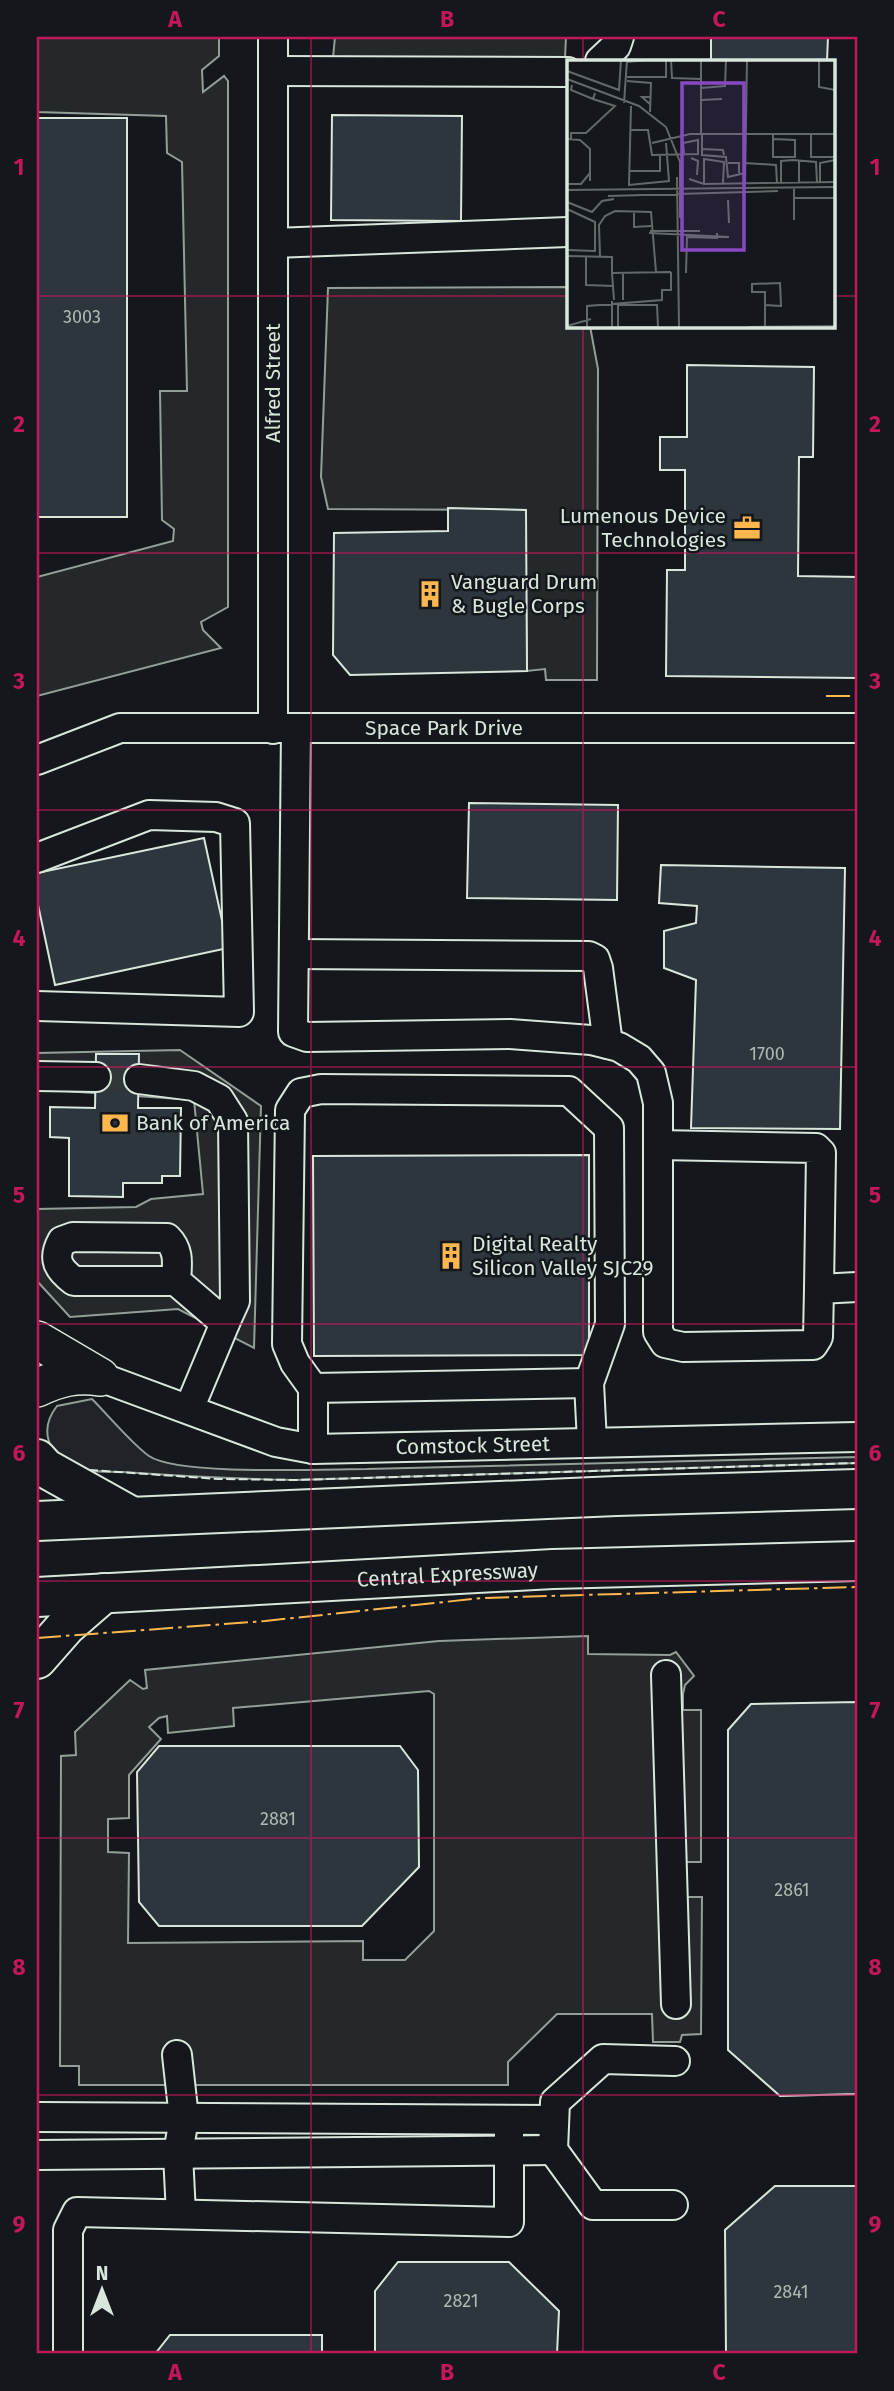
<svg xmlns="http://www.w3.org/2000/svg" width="894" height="2391" font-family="'Fira Sans',sans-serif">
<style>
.green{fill:#202428;stroke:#939e99;stroke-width:2}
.parking{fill:#24282b;stroke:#939e99;stroke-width:2;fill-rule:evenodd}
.building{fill:#2c363c;stroke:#d8e6dc;stroke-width:2}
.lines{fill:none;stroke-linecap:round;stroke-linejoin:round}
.minor-tunnel{stroke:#313739;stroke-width:28;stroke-dasharray:28 14;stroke-linecap:butt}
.minor-casing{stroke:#d8e6dc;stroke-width:32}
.major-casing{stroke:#d8e6dc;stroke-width:40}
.highway-casing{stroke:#d8e6dc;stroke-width:42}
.minor{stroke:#14181c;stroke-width:28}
.major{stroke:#14181c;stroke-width:37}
.highway{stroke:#14181c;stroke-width:38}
.fence{stroke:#d8e6dc;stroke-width:2;stroke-dasharray:9 3.5;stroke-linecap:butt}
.power{stroke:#ffb74d;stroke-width:2;stroke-dasharray:24 5 3.5 5;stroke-linecap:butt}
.grid{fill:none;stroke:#c2185b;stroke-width:2;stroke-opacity:0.55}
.labels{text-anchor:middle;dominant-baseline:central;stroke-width:5;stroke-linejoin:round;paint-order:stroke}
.number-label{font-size:18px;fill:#adbab4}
.street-label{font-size:21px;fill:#d8e6dc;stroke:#14181c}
.poi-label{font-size:21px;fill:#d8e6dc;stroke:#14181c;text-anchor:start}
.inset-road{fill:none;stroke:#626a69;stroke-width:2}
.view{fill:#8948c3;fill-opacity:0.15;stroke:#8948c3;stroke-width:3.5}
.inset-edge{fill:none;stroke:#d8e6dc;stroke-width:3.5}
.neatline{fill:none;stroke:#c2185b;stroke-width:2.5}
.grid-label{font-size:23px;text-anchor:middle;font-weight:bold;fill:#c2185b}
</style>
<rect width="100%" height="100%" fill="#14181c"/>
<path class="green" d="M92,1399C107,1414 133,1445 149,1456C178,1476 326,1469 367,1469L857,1457V1463L296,1480C238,1479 180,1476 123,1472C108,1471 87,1473 74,1467C47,1454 39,1429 57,1406Z"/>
<path class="parking" d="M37,37H219V56L202,70L203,92L224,76L228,81V607L201,622L203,630L221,648L37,696V577L173,541L174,529L162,520L160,391H187L182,162L167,153L166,116L37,112Z
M335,37H566L565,58H333Z
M568,287V326H590L598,369L597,680H546L545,669L527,671L525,510L328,509L321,477L328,288Z
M180,1050L261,1106L254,1348L178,1309L70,1317L37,1281V1209L136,1207L151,1199L203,1194L194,1100L37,1089V1053Z
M588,1636V1654L670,1655L676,1652L694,1676L685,1685L683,1694V1710H701V1862H681L682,1897H702L701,2034L682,2035L680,2042H653L652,2014H557L508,2062V2085H79V2066H60L61,1756L76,1755L75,1732L130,1680L143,1689L147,1688L145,1670L439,1641ZM429,1691L434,1694V1931L405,1960H363V1941L128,1943L129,1853L108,1852V1819L129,1818V1775L161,1739L149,1727L159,1718L167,1716L168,1733L234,1726L233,1708Z"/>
<path class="building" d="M711,37H828L827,61H711Z
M332,115L462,116L461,221L331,220Z
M37,118H127V517H37Z
M687,365L814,367L813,457H799L798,576L857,577V678L666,676L667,570H685V470H660V437H687Z
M448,508L526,510L527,671L350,675L333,655L334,533L448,531Z
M469,803L618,805L617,900L467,898Z
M204,838L228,948L55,985L37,900V873Z
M661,865L845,868L840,1129L691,1128L696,980L664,968V931L696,923L697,906L659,903Z
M96,1054H139L138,1108H181L180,1176H162V1183H123V1197L69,1196V1138L50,1137V1107L95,1108Z
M589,1155V1355L314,1356L313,1156Z
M857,1702V2094L780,2096L728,2050V1730L751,1704Z
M159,1746H400L418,1770L419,1867L362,1926H159L139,1902L137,1772Z
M775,2186H857V2354H726L725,2230Z
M398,2262H509L559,2311L557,2354H375V2291Z
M170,2335H322V2354H155Z"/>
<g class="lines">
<path class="minor-tunnel" d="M96,1077L139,1079"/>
<defs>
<g id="minor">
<path d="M600,61L616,46L619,37"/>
<path d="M273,71L568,72"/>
<path d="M273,243L568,232"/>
<path d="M273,729V37"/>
<path d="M296,729L293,1032L307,1037L510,1034L591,1040L619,1047L639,1059L651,1073L658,1103V1332L665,1343L683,1347L813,1345L818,1337L819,1289L857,1287"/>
<path id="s1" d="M37,760L120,728H857"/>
<path d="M37,858L149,815L216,817L235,823L239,1012L37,1006"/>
<path d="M294,954L589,956L595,959L598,968L608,1044"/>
<path d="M37,1076L96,1077"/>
<path d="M139,1079L194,1086L219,1099L233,1121L235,1301L225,1323"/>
<path d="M658,1145L816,1148L821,1153L819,1289"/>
<path d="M176,1281C177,1264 180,1251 167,1238L73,1237L62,1241C52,1259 58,1269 74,1281H176L225,1323L189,1409"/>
<path id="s2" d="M100,1377L276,1442L313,1449L857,1437"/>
<path d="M313,1388L589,1383"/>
<path d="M313,1449V1388L295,1363L287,1344L290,1110L301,1093L321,1089L569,1091L609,1128L610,1324L589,1383L592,1442"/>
<path d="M666,1675L676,2004"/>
<path d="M177,2055L184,2118L178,2154L181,2214"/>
<path d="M37,2117L554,2120"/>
<path d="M37,2155L553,2150"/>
<path d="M673,2205H593L553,2150L555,2102L603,2059L675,2061"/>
<path d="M68,2354V2230L77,2212L509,2222V2120"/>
</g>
<path id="major" d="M37,1340L100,1377
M37,1388C58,1378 76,1373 100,1377"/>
<g id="highway">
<path d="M37,1459L45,1468L131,1516"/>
<path d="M37,1521L616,1496L857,1489"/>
<path id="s3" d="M37,1597L553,1569L857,1561"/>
<path d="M37,1659L66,1626L104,1593"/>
</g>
</defs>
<use href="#minor" class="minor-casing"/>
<use href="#major" class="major-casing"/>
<use href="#highway" class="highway-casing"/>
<use href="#minor" class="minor"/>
<use href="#major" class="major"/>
<use href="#highway" class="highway"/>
<path class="fence" d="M89,1470L219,1479L296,1480L857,1463"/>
<path class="power" d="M826,696H857
M37,1638L265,1621L482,1598L857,1587"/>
</g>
<path class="grid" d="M311,37V2354M583,37V61M37,296H568M833,296H857M583,326V2354M37,553H857M37,810H857M37,1067H857M37,1324H857M37,1581H857M37,1838H857M37,2095H857"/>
<defs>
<symbol id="office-bare" viewBox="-9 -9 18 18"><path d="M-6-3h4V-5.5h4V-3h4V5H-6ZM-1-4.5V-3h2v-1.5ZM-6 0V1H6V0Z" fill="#ffb74d" stroke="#14181c" stroke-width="2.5" paint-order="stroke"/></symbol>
<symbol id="building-bare" viewBox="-9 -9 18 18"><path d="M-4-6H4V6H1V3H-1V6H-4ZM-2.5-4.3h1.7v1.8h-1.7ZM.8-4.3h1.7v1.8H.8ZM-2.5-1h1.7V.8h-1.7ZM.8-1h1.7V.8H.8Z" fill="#ffb74d" stroke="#14181c" stroke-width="2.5" paint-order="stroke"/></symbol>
<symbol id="bank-bare" viewBox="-9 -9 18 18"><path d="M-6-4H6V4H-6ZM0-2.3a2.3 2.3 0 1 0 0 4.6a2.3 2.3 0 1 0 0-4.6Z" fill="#ffb74d" stroke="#14181c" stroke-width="2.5" paint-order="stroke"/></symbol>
</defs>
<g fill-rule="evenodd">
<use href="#office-bare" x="728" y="509" width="38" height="38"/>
<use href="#building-bare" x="411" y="575" width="38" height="38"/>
<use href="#bank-bare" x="96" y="1104" width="38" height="38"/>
<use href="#building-bare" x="432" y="1237" width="38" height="38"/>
</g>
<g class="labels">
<g class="number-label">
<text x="82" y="317">3003</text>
<text x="767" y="1054">1700</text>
<text x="278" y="1819">2881</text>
<text x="792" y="1890">2861</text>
<text x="791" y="2292">2841</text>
<text x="461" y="2301">2821</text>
</g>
<g class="street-label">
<text transform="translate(273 383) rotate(-90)">Alfred Street</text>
<text stroke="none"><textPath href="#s1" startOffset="413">Space Park Drive</textPath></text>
<text stroke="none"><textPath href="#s2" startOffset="385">Comstock Street</textPath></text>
<text stroke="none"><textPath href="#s3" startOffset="411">Central Expressway</textPath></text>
</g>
<g class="poi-label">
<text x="726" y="516" text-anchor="end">Lumenous Device<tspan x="726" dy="24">Technologies</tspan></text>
<text x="451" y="582">Vanguard Drum<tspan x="451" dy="24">&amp; Bugle Corps</tspan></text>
<text x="136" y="1123">Bank of America</text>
<text x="472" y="1244">Digital Realty<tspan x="472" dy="24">Silicon Valley SJC29</tspan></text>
</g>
</g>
<g transform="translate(567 60)">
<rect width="268" height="268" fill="#14181c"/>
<path class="inset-road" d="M104,0L105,18L134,19M252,0V27L268,30M60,2L81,0M0,11L52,30L54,0M60,17H99V0M0,19L72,46L99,67L113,102V158M60,21L84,23L83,52M5,25L4,30L26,39M134,28L158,26L159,0M84,37H75L84,45M134,40L155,39M57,43L60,0M64,46L62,125L102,121L99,83M63,70H81L85,95L131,94V80L116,83L117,93M134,74V0M135,74V95L159,97L161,117L178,113M244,74V97H268M0,79L13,80L23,89V121M4,79V73H19L48,46L26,39L28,33M206,79L228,80V97H206V74M85,83L123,74H268M135,89L156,90L157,95M124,98L131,101L130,115M161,103H172V113M178,103L209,105L210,123M62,111H93V96M110,117L112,267M122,119L137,124L268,122M253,122V103L268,100M178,123L180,0M214,123V101L226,100L249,102L250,122M232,123V100M0,124H14L23,113M137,124V99L157,102L156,123M0,130L268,127M41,136L211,131M227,138H268M161,140L162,163M0,142L25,152L35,141L47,139M0,149L28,162V191L0,190M67,152V167L84,166M227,160V127M83,171H133M82,173L162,177M0,196L45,197V213L104,212M19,196V225L47,226M33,196L32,165L38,156L48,151L84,152L89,212M56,212V240M45,213L47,240M119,213L120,177L150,178V173M45,241V267M0,266L24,259M198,266V232H185V224L213,223L214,246L198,245M20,267V246L95,240V230H104V212M51,267V245H90L91,267M51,267H90M181,267L268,266"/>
<path class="view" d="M115,23H177V190H115Z"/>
<rect width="268" height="268" class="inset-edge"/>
</g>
<rect width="894" height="2391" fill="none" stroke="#14181c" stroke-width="77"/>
<g transform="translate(102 2290)" stroke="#14181c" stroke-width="5" paint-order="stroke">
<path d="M0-5L12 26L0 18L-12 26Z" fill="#d8e6dc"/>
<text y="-10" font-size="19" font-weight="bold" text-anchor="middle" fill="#d8e6dc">N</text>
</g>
<rect x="38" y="38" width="818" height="2314" class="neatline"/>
<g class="grid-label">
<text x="175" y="27">A</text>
<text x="447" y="27">B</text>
<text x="719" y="27">C</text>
<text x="19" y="175">1</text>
<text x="875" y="175">1</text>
<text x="19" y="432">2</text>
<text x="875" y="432">2</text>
<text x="19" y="689">3</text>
<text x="875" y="689">3</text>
<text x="19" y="946">4</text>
<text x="875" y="946">4</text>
<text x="19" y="1203">5</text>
<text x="875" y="1203">5</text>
<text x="19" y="1461">6</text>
<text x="875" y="1461">6</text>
<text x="19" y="1718">7</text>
<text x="875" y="1718">7</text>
<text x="19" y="1975">8</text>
<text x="875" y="1975">8</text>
<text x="19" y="2232">9</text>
<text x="875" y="2232">9</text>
<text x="175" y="2380">A</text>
<text x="447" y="2380">B</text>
<text x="719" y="2380">C</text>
</g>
</svg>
